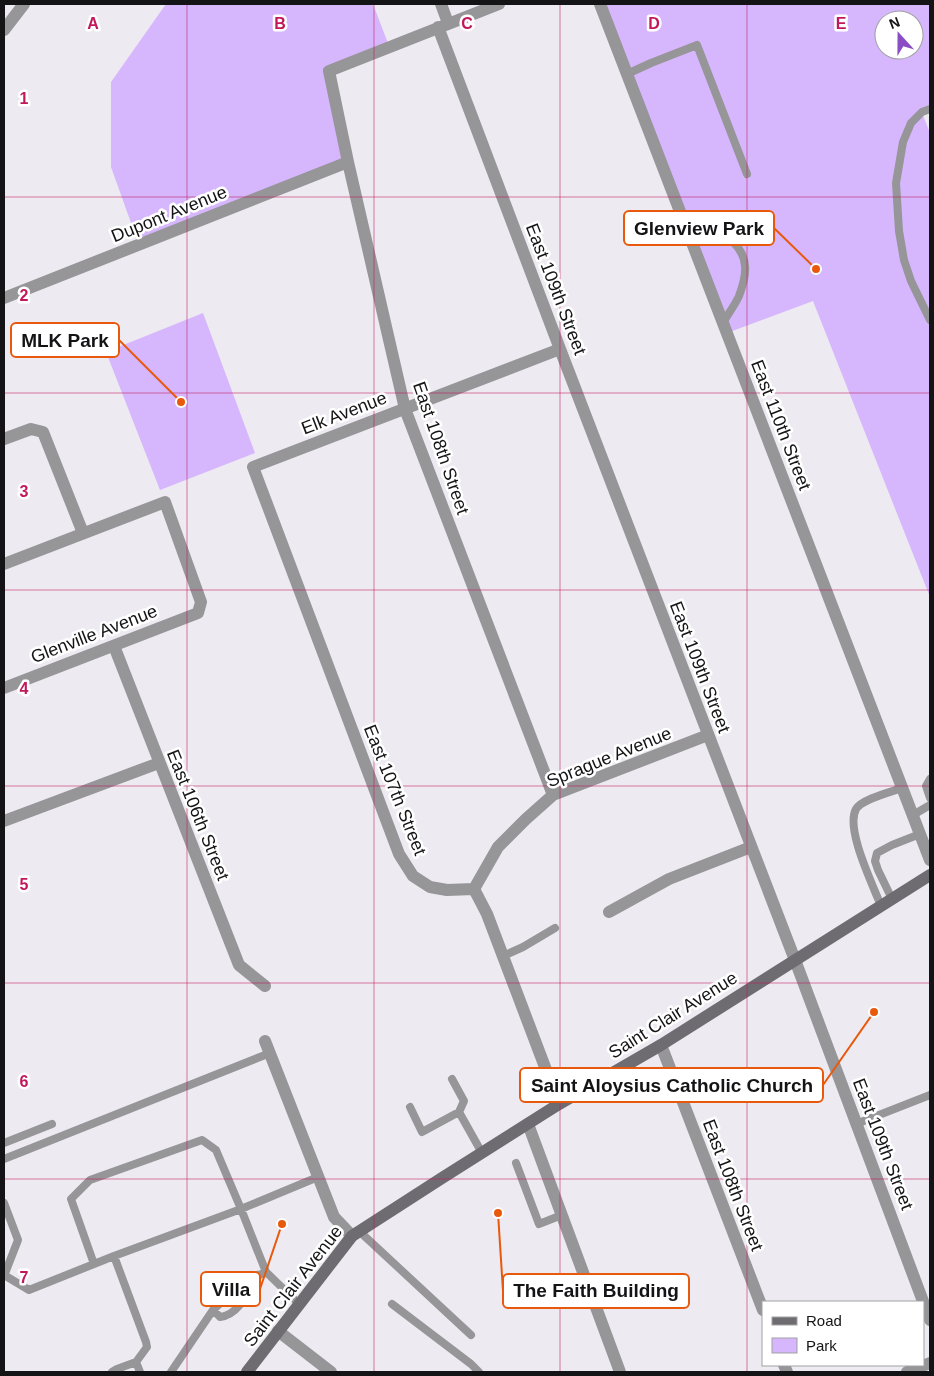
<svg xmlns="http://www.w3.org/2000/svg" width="934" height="1376" font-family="Helvetica,sans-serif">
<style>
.green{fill:#d6b6fc;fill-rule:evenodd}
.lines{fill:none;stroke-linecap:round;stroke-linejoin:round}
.service{stroke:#969598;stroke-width:8}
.minor{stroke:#969598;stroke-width:12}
.tertiary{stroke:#969598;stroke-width:12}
.secondary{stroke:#6e6c70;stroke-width:12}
.grid{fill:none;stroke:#c2185b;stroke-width:1;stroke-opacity:0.55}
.labels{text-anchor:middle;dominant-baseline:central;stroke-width:5;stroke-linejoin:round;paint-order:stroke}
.street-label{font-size:18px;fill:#141315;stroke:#fff}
.grid-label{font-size:16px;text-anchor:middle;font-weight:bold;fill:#c2185b;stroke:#fff;stroke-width:5;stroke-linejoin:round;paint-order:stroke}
.leader{fill:none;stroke:#e8590c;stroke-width:2}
.callout-dot{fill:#e8590c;stroke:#fff;stroke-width:2}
.callout{fill:#fff;stroke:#e8590c;stroke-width:2}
.callout-label{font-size:19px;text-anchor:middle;font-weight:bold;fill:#141315}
</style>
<rect width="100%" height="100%" fill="#edeaf1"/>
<path class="green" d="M166,4H373L389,46L329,72L348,162L139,245L111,167V82Z
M600,4H930V109L922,113L930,133V597L813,301L727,333ZM884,20H914V50H884Z
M203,313L255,453L160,490L106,352Z"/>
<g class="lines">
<path class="service" d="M627,74L651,63L697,45L747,174
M930,109L922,112L911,123L903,142L896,183L899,231L904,260L911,281L930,320
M690,237C696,236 703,233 709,233C727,231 744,249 745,266C746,275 742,288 739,296C735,305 728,314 723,323
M930,779L926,786L930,798
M913,815L930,805
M892,899L878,870L875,861L877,853L892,845L920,834
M881,906C873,885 845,829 856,809C862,799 891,792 902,788
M503,956L523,947L555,928
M452,1079L464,1101L459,1112L482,1153
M410,1107L422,1132L459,1112
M856,1124L930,1095
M4,1143L52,1124
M4,1159L270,1053
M516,1163L539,1224L562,1215
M4,1203L18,1240L4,1276
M359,1231L471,1335
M114,1256L241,1209L266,1272L299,1304
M4,1275L29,1290L94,1264
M392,1304L471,1364L479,1372
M213,1310L220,1317C239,1315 249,1291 258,1275
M112,1372L117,1369L136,1362
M140,1372L136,1362L147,1347L146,1342L114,1256L94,1264L71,1199L90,1180L202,1140L216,1150L241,1209L318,1177
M171,1372L213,1310L241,1283L266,1272"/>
<path class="minor" d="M441,4L448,23
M499,4L329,71L348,162L405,409L553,795
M438,27L560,349L795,960L930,1320
M4,30L24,4
M4,298L348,162
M4,439L31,429L43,432L83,533
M4,564L165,502L201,602L198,613L4,688
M114,646L239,965L265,986
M4,821L159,763
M474,889L447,890L430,887L413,876L399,854L253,467L560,349
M474,889L498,847L526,819L553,795L708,735
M474,889L487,914L559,1104
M609,912L669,879L751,847
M265,1041L334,1217L352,1236
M661,1045L763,1310
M528,1124L620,1372
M278,1331L331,1372
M784,1365L787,1372
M907,1372L930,1363"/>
<path class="tertiary" d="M600,4L930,860"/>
<path class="secondary" d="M247,1372L352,1236L442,1178L559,1104L661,1045L930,875"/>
</g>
<path class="grid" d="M187,4V1372M374,4V1372M560,4V1372M747,4V1372M4,197H930M4,393H930M4,590H930M4,786H930M4,983H930M4,1179H930"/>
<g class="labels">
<g class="street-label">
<text transform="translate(169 214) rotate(-22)">Dupont Avenue</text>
<text transform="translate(556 289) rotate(69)">East 109th Street</text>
<text transform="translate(344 413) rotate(-21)">Elk Avenue</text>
<text transform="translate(781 425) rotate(69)">East 110th Street</text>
<text transform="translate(441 448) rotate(71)">East 108th Street</text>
<text transform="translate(94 634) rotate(-21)">Glenville Avenue</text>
<text transform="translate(700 667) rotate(69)">East 109th Street</text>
<text transform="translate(609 757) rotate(-22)">Sprague Avenue</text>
<text transform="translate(395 790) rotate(68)">East 107th Street</text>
<text transform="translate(198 815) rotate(68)">East 106th Street</text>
<text transform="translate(673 1015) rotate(-32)">Saint Clair Avenue</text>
<text transform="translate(883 1144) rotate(69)">East 109th Street</text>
<text transform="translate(733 1185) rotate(69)">East 108th Street</text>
<text transform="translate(293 1286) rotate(-52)">Saint Clair Avenue</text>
</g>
</g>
<g class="grid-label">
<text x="93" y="29">A</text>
<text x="280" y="29">B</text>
<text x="467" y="29">C</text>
<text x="654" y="29">D</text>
<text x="841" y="29">E</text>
<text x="24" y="104">1</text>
<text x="24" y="301">2</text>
<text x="24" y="497">3</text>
<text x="24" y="694">4</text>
<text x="24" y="890">5</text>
<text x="24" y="1087">6</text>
<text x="24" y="1283">7</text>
</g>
<path class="leader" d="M816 269L774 228M181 402L119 340M874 1012L823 1085M282 1224L260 1289M498 1213L503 1291"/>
<g class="callout-dot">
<circle cx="816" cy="269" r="5"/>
<circle cx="181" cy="402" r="5"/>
<circle cx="874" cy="1012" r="5"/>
<circle cx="282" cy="1224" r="5"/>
<circle cx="498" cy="1213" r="5"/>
</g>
<g class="callout">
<rect x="624" y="211" width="150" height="34" rx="5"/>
<rect x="11" y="323" width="108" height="34" rx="5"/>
<rect x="520" y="1068" width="303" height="34" rx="5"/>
<rect x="201" y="1272" width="59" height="34" rx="5"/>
<rect x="503" y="1274" width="186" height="34" rx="5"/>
</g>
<g class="callout-label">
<text x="699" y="235">Glenview Park</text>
<text x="65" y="347">MLK Park</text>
<text x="672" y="1092">Saint Aloysius Catholic Church</text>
<text x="231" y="1296">Villa</text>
<text x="596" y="1297">The Faith Building</text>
</g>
<rect width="934" height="1376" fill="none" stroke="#141315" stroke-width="10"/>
<rect x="762" y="1301" width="162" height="65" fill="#ffffff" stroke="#a1a1a1"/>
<rect x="772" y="1317" width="25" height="8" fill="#6e6c70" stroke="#a1a1a1"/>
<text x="806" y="1326" font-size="15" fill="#141315">Road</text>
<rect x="772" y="1338" width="25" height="15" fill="#d6b6fc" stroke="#a1a1a1"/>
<text x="806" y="1351" font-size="15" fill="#141315">Park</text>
<g transform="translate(899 35) rotate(339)"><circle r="24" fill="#ffffff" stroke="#a1a1a1"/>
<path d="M0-4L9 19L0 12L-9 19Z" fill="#8a4dc3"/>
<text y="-8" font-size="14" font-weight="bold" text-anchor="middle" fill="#141315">N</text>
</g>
</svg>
